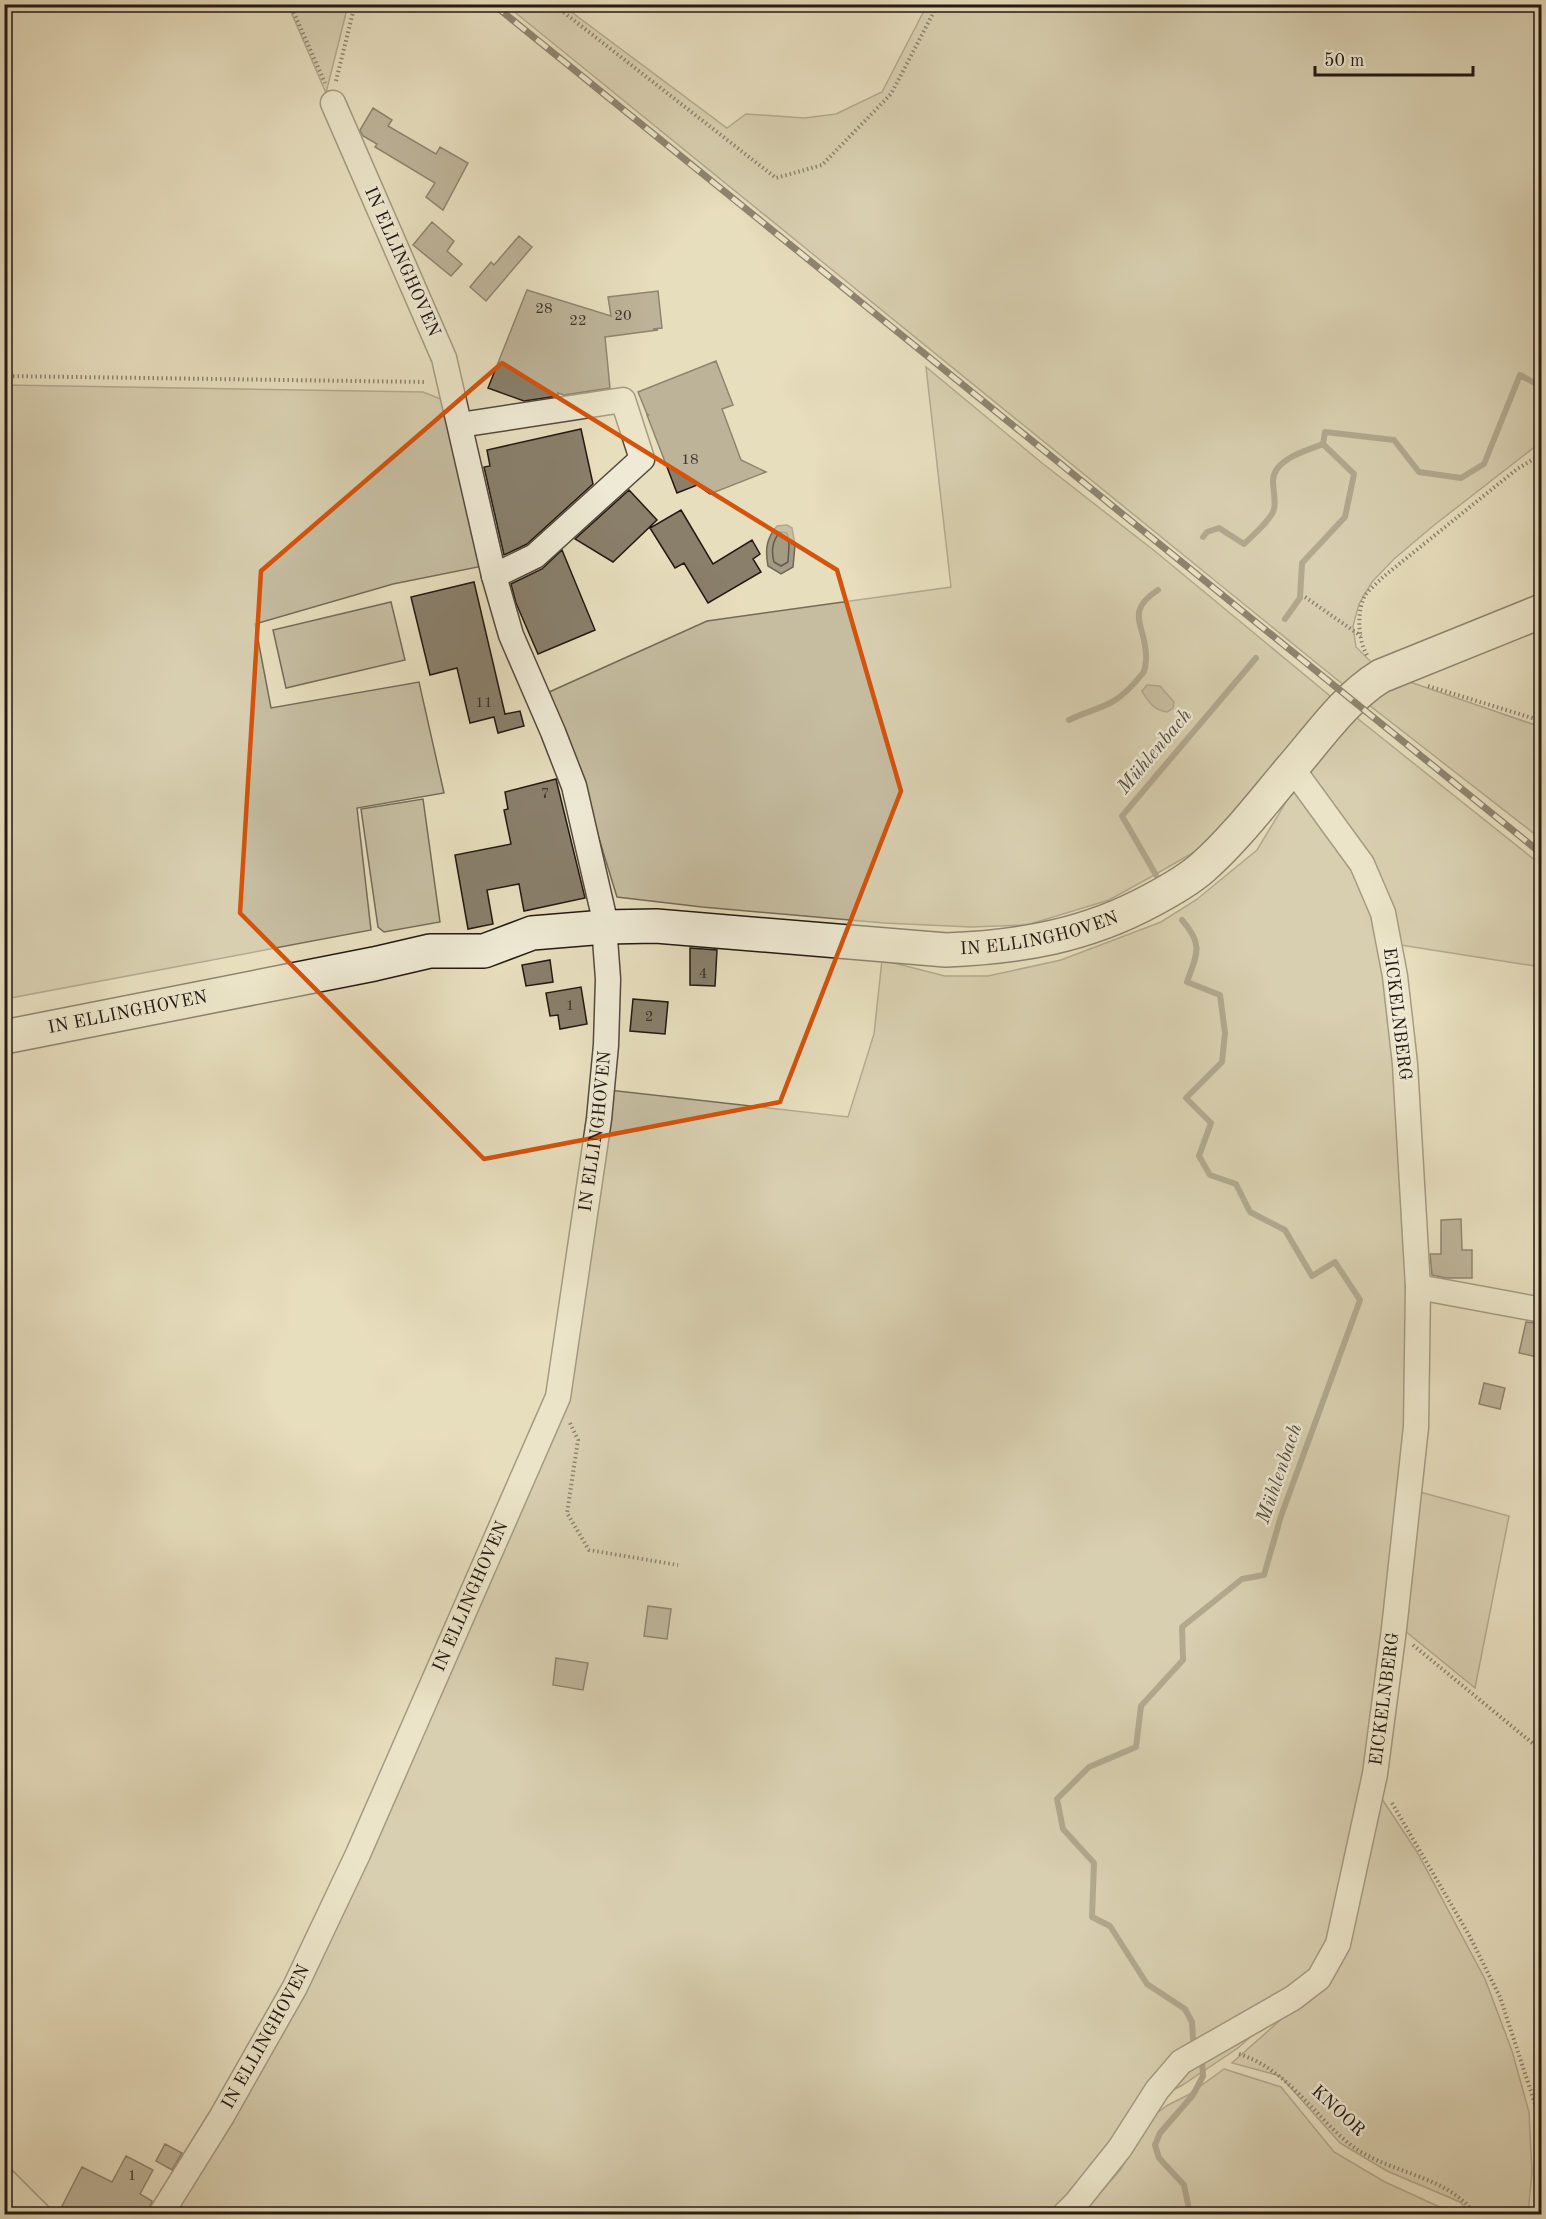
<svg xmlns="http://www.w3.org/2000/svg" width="1546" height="2219" font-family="'Old Standard TT',serif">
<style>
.green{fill:#c6bda1;stroke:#746b5a;stroke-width:1.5}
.water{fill:#a49b84;stroke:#706756;stroke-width:1.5}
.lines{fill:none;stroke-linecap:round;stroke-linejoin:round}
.shore{stroke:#645a4b;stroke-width:1.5}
.stream{stroke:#706756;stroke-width:6}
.building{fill:#897f6b;stroke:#231912;stroke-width:1.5}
.street-casing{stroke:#544a3d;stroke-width:27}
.secondary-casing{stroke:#231912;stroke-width:36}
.path{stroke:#231912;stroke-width:4;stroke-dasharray:1.5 3;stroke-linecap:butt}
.street{stroke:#efead5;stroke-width:24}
.secondary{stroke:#efead5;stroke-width:33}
.rail-casing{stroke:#231912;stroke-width:7}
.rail{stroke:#efead5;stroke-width:4.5;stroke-dasharray:14;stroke-linecap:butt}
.marked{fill:none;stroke:#d4530d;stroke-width:4.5;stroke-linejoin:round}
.labels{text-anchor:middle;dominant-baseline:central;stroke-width:5;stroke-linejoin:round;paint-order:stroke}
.number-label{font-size:15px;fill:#3c3228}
.street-label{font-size:18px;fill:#231912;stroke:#efead5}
.water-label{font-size:20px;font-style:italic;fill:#574d40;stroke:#efead5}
</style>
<rect width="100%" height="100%" fill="#e7debe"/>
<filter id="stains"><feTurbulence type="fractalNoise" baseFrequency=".00333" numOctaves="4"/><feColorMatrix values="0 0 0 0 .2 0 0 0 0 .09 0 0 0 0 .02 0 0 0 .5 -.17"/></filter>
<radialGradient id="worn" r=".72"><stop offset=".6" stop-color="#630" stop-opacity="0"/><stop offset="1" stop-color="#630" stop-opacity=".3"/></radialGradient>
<path class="green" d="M288,5H348L326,93Z
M506,5H562L727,128L746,114L804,118L836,114L882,92L927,5H1541V442L1433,526L1394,559L1372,582L1359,604L1353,626L1356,647L1371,662L1407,681L1541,727V839L1351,691Z
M926,367L1042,463L1156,552L1352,714L1541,865V967L1394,944L1413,1242L1400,1527L1343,1929L1285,2006L1238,2048L1181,2086L1150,2101L1068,2214H170L555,1431L609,1090L848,1117L874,1034L882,960L945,976H988L1061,960L1161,922L1196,900L1257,850L1303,774L1203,847L1149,878L1109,900L1027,925L971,927L884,923L702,907L617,897L573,754L547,693L707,621L951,587Z
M5,385L423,392L446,401L483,566L393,584L255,624L271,708L419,682L444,793L357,808L371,930L5,999Z
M391,602L405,660L286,688L273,630Z
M423,799L440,922L384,932L378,927L361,809Z
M1416,1491L1509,1516L1475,1688L1399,1626Z
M1382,1799L1417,1852L1485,1979L1512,2051L1529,2112L1532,2173L1528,2214H1471L1460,2202L1387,2171L1340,2143L1280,2076L1232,2063L1322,1983Z
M1224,2069L1281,2087L1334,2152L1385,2182L1455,2214H1082L1121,2169L1150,2118L1168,2105L1188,2095Z"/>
<path class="water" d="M787,525L792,528L795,545L793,567L781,574L768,566C765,550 766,539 777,526Z
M1147,685L1160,686L1174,702L1173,708L1167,712C1154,710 1148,702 1142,691Z"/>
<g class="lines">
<path class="shore" d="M780,532L787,533L789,545L788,562L781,566L774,562C771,551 772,541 780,532Z"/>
<path class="stream" d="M1203,537L1207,532L1219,528L1244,544C1252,536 1272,519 1274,509C1276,499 1273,490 1273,481C1273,459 1306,451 1323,444
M1285,619L1300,598L1302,563L1345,517L1354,474L1323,444L1325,432L1394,440L1419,472L1461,478L1484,464L1520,375L1542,387
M1069,720C1083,713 1099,709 1112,702C1123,696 1135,683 1143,673C1146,669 1145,665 1146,660C1148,627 1122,613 1158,590
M1156,875L1122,816L1256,658
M1182,920C1204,945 1197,954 1187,982L1220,995L1225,1033L1222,1062L1186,1098L1211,1123L1199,1156L1210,1175L1236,1184L1250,1212L1285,1230L1312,1276L1335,1262L1360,1300L1281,1516L1264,1575L1242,1579L1182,1627L1183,1660L1141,1706L1136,1747L1089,1767L1057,1799L1063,1829L1094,1863L1092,1917L1110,1926L1147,1984L1185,2009L1192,2022L1193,2039
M1190,2214L1184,2185L1159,2158L1155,2145L1160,2133L1193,2095L1203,2076L1202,2062"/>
</g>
<path class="building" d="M373,108L392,120L388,126L436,154L440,147L468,163L443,210L426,197L435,183L375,147L377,144L363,136L360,130Z
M432,222L454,241L447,251L462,264L451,276L413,245Z
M519,236L532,247L486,301L470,287L491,262L494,265Z
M527,290L611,316L608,297L658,291L662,328L653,329L658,330L605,337L610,388L564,395L558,393V396L524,401L488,388Z
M716,361L733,405L722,409L741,460L766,472L710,494L697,485L677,493L647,415H649L647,414L638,392Z
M581,429L593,484L527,544L504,555L484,467L490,466L487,450Z
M629,490L657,520L613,562L575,539Z
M681,510L713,564L752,540L760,554L753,559L761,572L708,603L684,563L675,568L650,528Z
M562,550L595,630L538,654L516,603L511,584L542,569Z
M474,582L505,714L520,711L524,726L498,733L494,717L470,723L457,668L430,675L411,597Z
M556,779L585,898L524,911L519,884L487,890L493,924L468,929L455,855L511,844L504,810L508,809L505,792Z
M690,948L717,950L715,986L690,985Z
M550,960L553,982L526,986L522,965Z
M581,987L587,1024L560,1029L558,1015L550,1016L546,993Z
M633,999L668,1002L665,1034L630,1031Z
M1461,1219L1462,1250H1472V1278H1446L1432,1275L1430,1254H1441V1220Z
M1526,1322L1542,1324V1358L1519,1353Z
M1484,1383L1505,1388L1500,1409L1479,1404Z
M648,1606L671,1609L667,1639L644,1636Z
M556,1658L588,1663L583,1690L553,1685Z
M165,2144L182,2153L172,2170L156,2161Z
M126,2156L153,2170L140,2194L152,2201L147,2214H58L82,2167L112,2182Z"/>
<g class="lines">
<defs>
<g id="street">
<path d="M460,425L623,400L642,459L535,556L494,576"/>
<path d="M1418,1287L1542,1310"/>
<path d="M4,2180L38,2214"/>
<path id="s1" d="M161,2214L222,2116L295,1987L358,1854L558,1397L599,1119L606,1045L608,979L603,912L574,786L553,732L511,635L494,576L444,358L333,103"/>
<path id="s2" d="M1065,2214L1076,2203L1120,2148L1157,2090L1181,2062L1293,1998L1319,1978L1338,1944L1375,1774L1394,1629L1416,1427L1418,1287L1405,1064L1395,976L1383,913L1362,864L1292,768"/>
</g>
<g id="secondary">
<path id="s3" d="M4,1037L374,964L430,951H484L532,933L605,927L656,926L946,950C1020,947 1086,936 1152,900C1169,891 1187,881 1202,868C1234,840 1262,803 1290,770C1318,738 1345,698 1381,676L1542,611"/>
</g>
</defs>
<use href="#street" class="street-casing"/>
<use href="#secondary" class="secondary-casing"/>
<path class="path" d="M290,4L325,83
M553,4L776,178L822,165L891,94L938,4
M336,81L355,4
M4,376L427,382
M1305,597L1361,636
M1367,655C1358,641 1356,609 1366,594C1371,588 1378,582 1383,577L1517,469L1542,454
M1428,686L1542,721
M570,1423L578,1440L567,1513L589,1550L678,1565
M1413,1645L1542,1751
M1392,1803L1469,1935L1500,1997L1537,2110L1540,2179L1535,2214
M1239,2054C1287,2069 1314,2116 1352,2146C1390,2174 1447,2175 1475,2214"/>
<use href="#street" class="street"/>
<use href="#secondary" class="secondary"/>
<defs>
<path id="rail" d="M493,4L1542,854"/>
</defs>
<use href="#rail" class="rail-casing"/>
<use href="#rail" class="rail"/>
</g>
<path d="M0 0H1546V2219H0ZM502,363L837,570L901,791L780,1102L484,1159L240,913L261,571Z" fill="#e7debe" fill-opacity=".55" fill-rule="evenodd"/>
<path class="marked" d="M502,363L837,570L901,791L780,1102L484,1159L240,913L261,571Z"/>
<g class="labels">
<g class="number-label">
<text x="544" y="309">28</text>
<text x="623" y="316">20</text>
<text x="578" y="321">22</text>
<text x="690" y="460">18</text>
<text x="484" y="703">11</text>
<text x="545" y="794">7</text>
<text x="703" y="974">4</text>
<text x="570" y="1006">1</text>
<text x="649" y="1017">2</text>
<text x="132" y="2176">1</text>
</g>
<g class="street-label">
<text transform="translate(402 262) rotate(66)">IN ELLINGHOVEN</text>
<text stroke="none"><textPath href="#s3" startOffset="1050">IN ELLINGHOVEN</textPath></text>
<text stroke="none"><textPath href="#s3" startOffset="126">IN ELLINGHOVEN</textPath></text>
<text transform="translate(1397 1014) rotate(83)">EICKELNBERG</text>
<text stroke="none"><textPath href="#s1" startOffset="1178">IN ELLINGHOVEN</textPath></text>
<text stroke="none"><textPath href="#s1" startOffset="692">IN ELLINGHOVEN</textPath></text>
<text stroke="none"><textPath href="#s2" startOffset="642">EICKELNBERG</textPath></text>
<text stroke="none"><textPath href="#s1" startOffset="206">IN ELLINGHOVEN</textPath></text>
<text transform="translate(1338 2111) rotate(43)">KNOOR</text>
</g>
<g class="water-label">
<text transform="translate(1155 752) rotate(-50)">Mühlenbach</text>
<text transform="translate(1280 1474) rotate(-71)">Mühlenbach</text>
</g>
</g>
<rect width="1546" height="2219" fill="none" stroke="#e7debe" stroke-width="24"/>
<rect x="6" y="6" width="1534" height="2207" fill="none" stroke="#231912" stroke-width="3"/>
<rect x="12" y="12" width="1522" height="2195" fill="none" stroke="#231912" stroke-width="1.5"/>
<path d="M1315 66v9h158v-9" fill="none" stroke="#231912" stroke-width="3"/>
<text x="1324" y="66" font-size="18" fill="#231912" stroke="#efead5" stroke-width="4.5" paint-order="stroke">50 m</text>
<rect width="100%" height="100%" filter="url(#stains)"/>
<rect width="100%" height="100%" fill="url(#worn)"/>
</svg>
